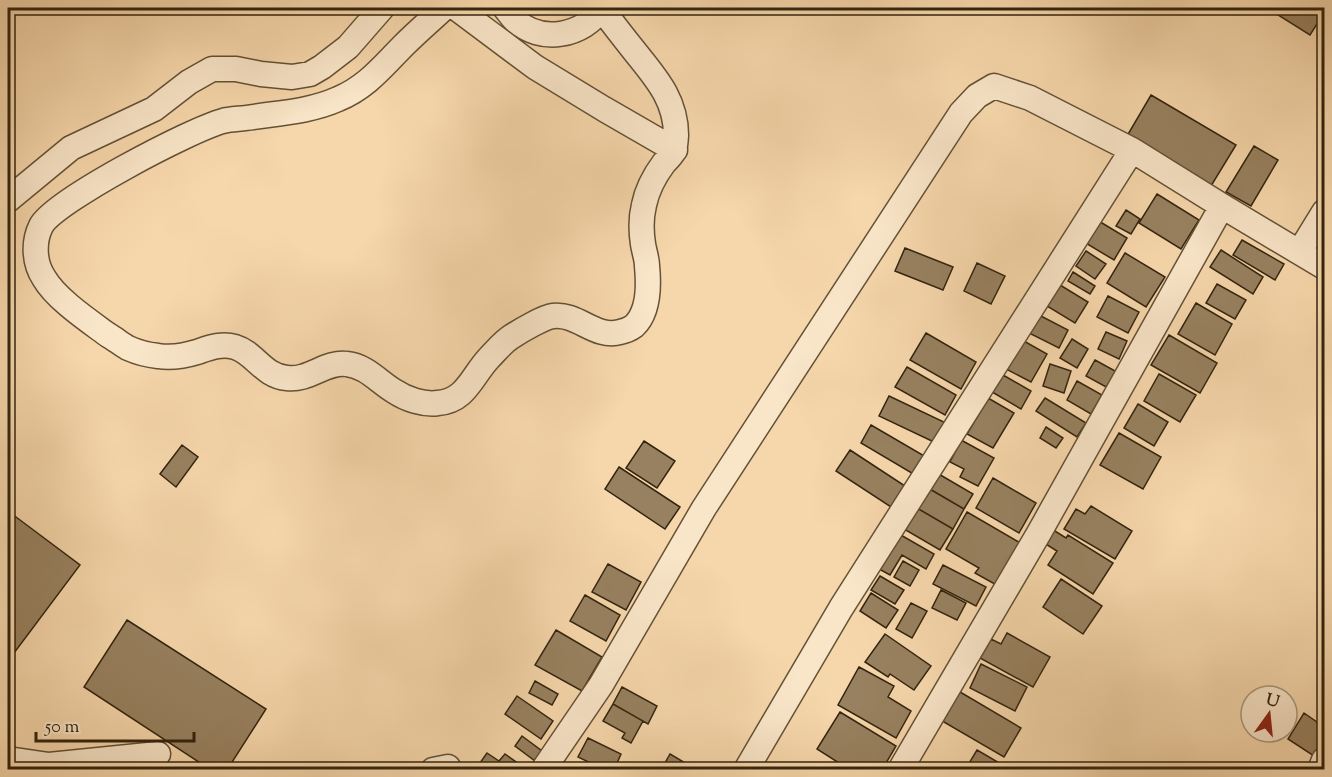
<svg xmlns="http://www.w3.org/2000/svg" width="1332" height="777" font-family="'Sorts Mill Goudy',serif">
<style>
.building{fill:#988160;stroke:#33240f;stroke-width:1.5}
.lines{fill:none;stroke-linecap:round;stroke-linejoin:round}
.minor-casing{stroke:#645136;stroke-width:27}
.minor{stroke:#f9e5c8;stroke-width:24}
</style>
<rect width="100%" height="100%" fill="#f6d7ab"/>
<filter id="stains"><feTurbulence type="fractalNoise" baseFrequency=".00333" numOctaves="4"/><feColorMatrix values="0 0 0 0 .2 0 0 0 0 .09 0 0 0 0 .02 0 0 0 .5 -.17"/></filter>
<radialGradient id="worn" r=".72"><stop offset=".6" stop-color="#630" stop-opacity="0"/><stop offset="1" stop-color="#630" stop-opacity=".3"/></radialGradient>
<path class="building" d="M1223,8H1235L1231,13Z
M1267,8H1324V13L1310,35Z
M1151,95L1236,145L1211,186L1127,136Z
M1254,146L1278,160L1251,206L1226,192Z
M1157,194L1199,220L1181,249L1139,223Z
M1126,210L1140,219L1131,234L1116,226Z
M1097,220L1127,238L1114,260L1084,242Z
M1324,224V252L1310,243Z
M1242,240L1284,264L1275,280L1233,255Z
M905,248L953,267L943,290L895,271Z
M1221,250L1263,277L1253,294L1210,267Z
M1086,251L1106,264L1095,279L1076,266Z
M1125,253L1165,277L1146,307L1107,283Z
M977,263L1005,276L991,304L964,291Z
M1073,272L1095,286L1090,294L1068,281Z
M1217,284L1246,300L1235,319L1206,303Z
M1060,285L1088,302L1075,323L1047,306Z
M1108,296L1139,312L1128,333L1097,317Z
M1196,303L1232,324L1215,355L1178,334Z
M1037,314L1068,330L1059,348L1027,332Z
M1106,332L1127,341L1119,359L1098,349Z
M926,333L976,362L961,389L910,360Z
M1169,335L1217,363L1200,393L1151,365Z
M1072,339L1088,349L1077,368L1060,358Z
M1022,340L1047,354L1031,382L1006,369Z
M1095,360L1117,372L1108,388L1086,376Z
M1050,364L1071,371L1064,393L1043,386Z
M907,367L956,395L945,415L895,387Z
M1159,374L1196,395L1180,422L1144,401Z
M1003,375L1031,391L1021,409L992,392Z
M1077,381L1102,395L1091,414L1067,400Z
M889,396L946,423L936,443L879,416Z
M988,398L1014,413L993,448L967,434Z
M1045,398L1086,423L1077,437L1036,411Z
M1138,404L1168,422L1154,446L1124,428Z
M871,425L926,457L915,475L861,443Z
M1046,427L1063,438L1056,448L1040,438Z
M1119,433L1161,457L1143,489L1100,465Z
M961,440L994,458L978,486L960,477L964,469L950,462Z
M644,441L675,461L657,488L626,468Z
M182,445L198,457L176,487L160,474Z
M850,450L905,486L891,507L836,471Z
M619,467L680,507L665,529L605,489Z
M937,473L973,494L964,509L928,488Z
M993,478L1036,503L1019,533L976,508Z
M928,488L964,509L953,529L917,508Z
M1091,506L1132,531L1115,559L1064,529L1076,509L1085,514Z
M917,508L953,529L940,550L904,529Z
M8,511L80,565L8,661Z
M967,512L1024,545L1000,587L975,573L979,568L946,549Z
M1050,528L1066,538L1068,535L1113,563L1093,594L1048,565L1057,551L1041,541Z
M899,534L934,554L926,569L902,555L890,575L879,569Z
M903,561L919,570L910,586L894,577Z
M608,564L641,582L626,610L592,592Z
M943,565L986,587L976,606L933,584Z
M880,576L904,590L895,604L871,590Z
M1061,579L1102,606L1083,634L1043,607Z
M941,590L966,603L957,620L932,608Z
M871,593L898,610L886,628L860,611Z
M585,595L620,615L606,641L570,621Z
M911,603L927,611L912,638L896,629Z
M127,620L266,709L227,770H211L84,687Z
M556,630L602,657L582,691L535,665Z
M1007,633L1050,657L1033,687L980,658L991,639L1001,644Z
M885,634L931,666L914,690L890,674L888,677L865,662Z
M981,664L1027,687L1015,711L970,688Z
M859,667L894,686L888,697L911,711L896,738L838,705Z
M535,681L558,694L552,705L529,693Z
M622,687L657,706L648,724L613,704Z
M955,689L1021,728L1004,757L937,718Z
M517,696L553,721L541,739L505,714Z
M613,704L643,721L631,743L622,738L625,733L603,721Z
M840,712L896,746L882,770H850L817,749Z
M1304,713L1324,727V747L1317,758L1288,739Z
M522,736L542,751L535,761L515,746Z
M588,738L621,754L614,770H605L578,757Z
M977,750L1001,764L997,770H965Z
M487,753L499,761L505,754L519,764L515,770H475Z
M670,754L697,770H661Z
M817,763L828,770H813Z
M625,764L634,770H621Z"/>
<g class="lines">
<defs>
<path id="minor" d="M444,8C431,20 417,32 404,45C383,66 367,87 338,99C309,112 277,113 246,118C239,119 230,119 223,121C192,129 54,201 41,226C33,242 34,263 44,278C56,299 89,321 108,335C115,339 121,344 128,348C137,352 148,355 158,356C171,358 184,356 197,352C209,348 221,343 235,347C255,353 263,376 287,378C309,381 326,361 347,364C366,366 379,382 394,391C406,399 423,405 438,403C466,401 472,376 489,358C496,351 503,342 511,337C520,331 544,317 553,316C578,313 595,339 620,332C625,331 630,329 634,326C649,312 649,286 647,266C647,259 644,251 643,244C641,231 641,217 644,205C647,190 655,175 664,163C668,159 672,155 674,151C675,149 676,136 676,135C676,100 656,78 636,53C624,38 613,24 602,9
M456,8L535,67L604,109L675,150
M505,8C508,11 511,16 514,19C541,45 583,36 602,8
M8,200L71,148L154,109L189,82L212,69H236L261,74L292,77L310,74L322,67L348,47L382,8
M1300,251L1324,212
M8,759L49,765L158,754
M433,770L448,767
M543,770L601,685L704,508L961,113L977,96L994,86L1030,98L1132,150L1222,206L1324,267
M746,770L841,608L1132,150
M900,770L1039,533L1222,206
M1320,770L1324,760"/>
</defs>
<use href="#minor" class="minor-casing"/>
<use href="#minor" class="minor"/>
</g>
<rect width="1332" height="777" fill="none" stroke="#f6d7ab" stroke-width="30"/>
<rect x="9" y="9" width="1314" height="759" fill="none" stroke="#33240f" stroke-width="3"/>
<rect x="15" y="15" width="1302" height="747" fill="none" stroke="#33240f" stroke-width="1.5"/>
<g transform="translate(1269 714) rotate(15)"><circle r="28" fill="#f9e5c8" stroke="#aa987e" stroke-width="1.5"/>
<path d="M0-4.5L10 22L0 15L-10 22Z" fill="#8f2418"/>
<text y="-9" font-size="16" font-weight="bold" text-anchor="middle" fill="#33240f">U</text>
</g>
<path d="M36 732v9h158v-9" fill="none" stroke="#33240f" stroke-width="3"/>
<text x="45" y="732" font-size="18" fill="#33240f" stroke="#f9e5c8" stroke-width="4.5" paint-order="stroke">50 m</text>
<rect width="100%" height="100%" filter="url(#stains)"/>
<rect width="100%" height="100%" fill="url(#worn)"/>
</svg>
